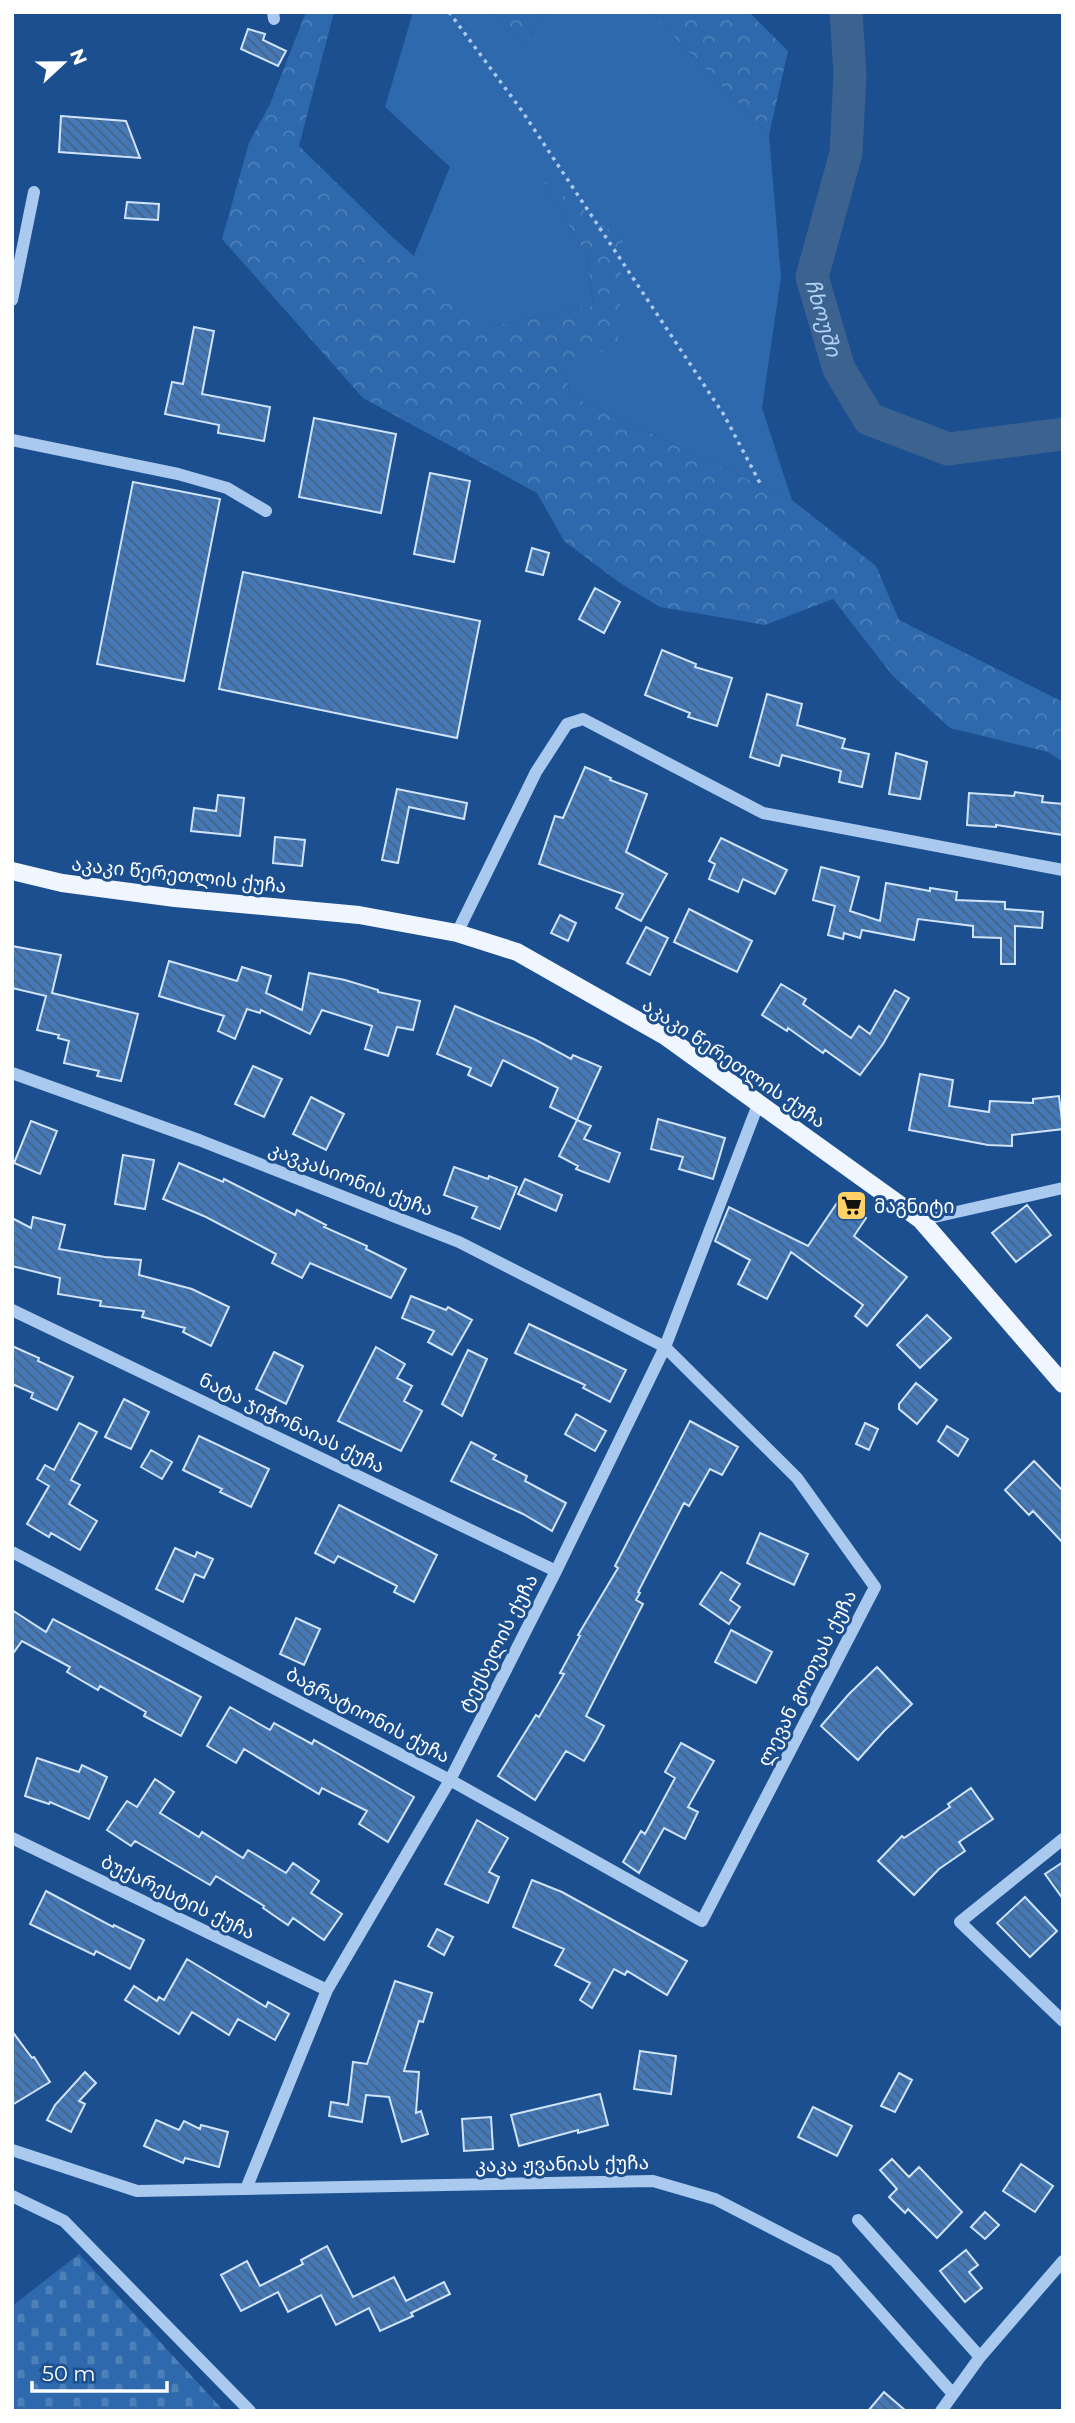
<svg xmlns="http://www.w3.org/2000/svg" width="1075" height="2423" font-family="Montserrat,'Noto Sans Georgian',sans-serif">
<style>
.green{fill:#2e69ad}
.forest{fill:url(#forest-crowns)}
.cemetery{fill:url(#cemetery-stones)}
.lines{fill:none;stroke-linecap:round;stroke-linejoin:round}
.river{stroke:#3c6290;stroke-width:33}
.building{fill:url(#building-back-hatch);stroke:#cfe3fa;stroke-width:2}
.path{stroke:#a9c9ee;stroke-width:3.5;stroke-dasharray:3.5 5;stroke-linecap:butt}
.minor{stroke:#a9c9ee;stroke-width:12}
.major{stroke:#f0f6ff;stroke-width:18}
.labels{text-anchor:middle;dominant-baseline:central;stroke-width:6;stroke-linejoin:round;paint-order:stroke}
.street-label{font-size:19px;fill:#fff;stroke:#1b4f8f}
.poi-label{font-size:19px;fill:#fff;stroke:#1b4f8f;text-anchor:start}
.water-label{font-size:21px;font-style:italic;fill:#b5d3f5;stroke:#1b4f8f}
</style>
<defs>
<pattern id="forest-crowns" width="20" height="18" patternUnits="userSpaceOnUse" patternTransform="scale(1.75)"><rect width="20" height="18" fill="#2e69ad"/><path d="M2 6a3 3 0 1 1 6 0M12 15a3 3 0 1 1 6 0" fill="none" stroke="#4d80b9"/></pattern>
<pattern id="cemetery-stones" width="16" height="16" patternUnits="userSpaceOnUse" patternTransform="scale(1.75)"><rect width="16" height="16" fill="#2e69ad"/><path d="M2 7V4a2 2 0 0 1 4 0v3zM10 15v-3a2 2 0 0 1 4 0v3z" fill="#4d80b9"/></pattern>
<pattern id="building-back-hatch" width="6" height="6" patternUnits="userSpaceOnUse" patternTransform="scale(1.75)"><rect width="6" height="6" fill="#4478b7"/><path d="M-1 5l2 2M0 0l6 6M5-1l2 2" fill="none" stroke="#486282"/></pattern>
</defs>
<rect width="100%" height="100%" fill="#1b4f8f"/>
<path class="green" d="M413,12H489L524,47L546,12H650L769,135L781,277L762,408L792,500L570,395L565,368L623,240L541,180L587,255L593,306L493,326L431,283L414,255L450,167L385,107Z"/>
<path class="forest" d="M306,12H334L299,146L389,234L493,326L593,306L587,255L539,177L623,240L618,345L565,368L570,395L792,500L876,566L899,620L1063,702V762L1048,752L950,728L893,676L833,599L765,625L660,607L620,583L564,541L537,493L363,398L222,239L249,143L270,104Z
M489,12H546L524,47Z
M650,12H749L788,51L769,135Z"/>
<path class="cemetery" d="M79,2254L224,2411H12V2306Z"/>
<g class="lines">
<path class="river" id="s1" d="M846,12L850,74L846,153L812,277L839,369L869,419L948,449L1063,434"/>
</g>
<path class="building" d="M248,29L265,34L263,40L286,51L278,66L241,49Z
M61,116L126,121L140,158L59,152Z
M127,202L159,204L158,220L125,218Z
M194,327L214,331L202,394L270,407L264,441L218,433L219,425L165,414L172,382L183,384Z
M314,418L396,434L381,513L299,497Z
M430,473L470,481L454,562L414,554Z
M133,482L220,499L184,681L97,664Z
M532,548L549,553L543,575L526,571Z
M243,572L480,621L457,738L219,689Z
M595,588L620,602L604,633L579,619Z
M662,650L696,664L695,667L732,678L717,726L688,717L690,713L645,695Z
M767,694L802,704L797,725L845,739L842,748L869,754L862,787L839,782L841,771L782,755L779,766L750,757Z
M896,753L927,762L920,799L889,794Z
M585,767L611,778L610,780L647,794L626,852L667,874L641,921L616,908L623,894L539,864L555,816L563,818Z
M397,789L467,803L464,819L409,807L398,863L382,860Z
M1015,792L1043,796L1042,802L1063,804V835L996,825V827L967,825L969,793L1014,796Z
M218,795L244,798L240,836L191,831L194,808L216,811Z
M275,837L305,840L302,866L273,863Z
M721,838L787,870L775,894L743,879L738,892L709,879L715,864L709,861Z
M821,867L859,877L850,911L880,921L886,883L930,891V888L957,892L956,900L1005,902V909L1043,912L1042,928L1015,926V964H1001V938L973,937V926L918,919L914,940L862,930L860,938L844,933L843,939L828,935L835,906L813,900Z
M689,909L752,941L737,972L674,942Z
M560,915L576,923L568,941L551,933Z
M646,927L668,938L650,975L627,963Z
M12,946L61,955L52,993L138,1014L121,1081L97,1076L99,1071L64,1063L69,1041L58,1038L59,1035L37,1030L46,996L12,988Z
M169,961L237,981L242,967L271,976L266,993L302,1010L309,973L345,980L378,990V992L420,1001L413,1030L397,1027L388,1056L365,1049L372,1026L322,1010L310,1034L261,1010L260,1013L247,1009L235,1039L218,1031L224,1016L159,996Z
M781,984L806,999L803,1004L851,1038L859,1026L870,1034L895,990L909,998L883,1044L860,1075L825,1050L823,1053L788,1028L787,1031L762,1015Z
M455,1006L534,1039L571,1059L573,1055L601,1067L577,1120L550,1107L558,1088L503,1060L491,1086L468,1075L471,1068L437,1054Z
M253,1066L282,1079L264,1117L235,1104Z
M920,1074L953,1080L949,1106L989,1112L990,1101L1033,1103V1099L1059,1096L1063,1129L1012,1135V1146L988,1145L909,1130Z
M311,1097L344,1114L326,1150L293,1134Z
M658,1119L725,1138L713,1179L679,1169L683,1157L651,1149Z
M577,1120L591,1126L584,1139L620,1153L609,1182L576,1169L578,1166L559,1156Z
M31,1121L57,1131L40,1174L14,1163Z
M123,1155L154,1160L145,1209L115,1204Z
M179,1163L223,1182L224,1179L295,1215L297,1210L326,1225L324,1227L367,1246L366,1249L406,1269L391,1298L310,1263L302,1278L272,1263L276,1254L206,1217L163,1199Z
M454,1167L488,1179L489,1176L517,1187L500,1229L472,1218L477,1207L444,1195Z
M525,1179L562,1195L556,1211L518,1194Z
M839,1200L866,1218L854,1236L907,1277L867,1326L855,1316L863,1305L791,1252L767,1299L738,1284L750,1260L715,1241L729,1207L808,1246Z
M1027,1205L1051,1235L1016,1262L992,1233Z
M33,1217L65,1225L59,1249L105,1257L141,1260L139,1275L192,1289L229,1307L211,1346L183,1332L185,1328L142,1317L144,1311L100,1306L101,1301L58,1294L60,1278L12,1266V1218L31,1228Z
M411,1296L446,1310L448,1307L472,1320L452,1355L428,1342L434,1331L402,1318Z
M927,1315L951,1338L920,1368L897,1345Z
M529,1324L626,1370L610,1402L583,1388L585,1385L515,1353Z
M12,1346L39,1358L38,1361L73,1377L57,1410L31,1398L33,1393L12,1384Z
M376,1347L405,1364L397,1378L412,1386L404,1401L422,1411L401,1451L338,1421Z
M468,1350L487,1359L462,1416L442,1404Z
M274,1352L303,1366L286,1404L256,1389Z
M916,1383L937,1400L917,1424L899,1409V1404Z
M124,1399L149,1412L131,1449L105,1437Z
M576,1414L606,1431L595,1451L565,1434Z
M690,1421L738,1447L722,1475L710,1469L689,1506L684,1503L638,1592L640,1593L636,1600L643,1604L586,1716L604,1726L596,1741L584,1761L566,1751L535,1800L498,1776L536,1715L539,1717L564,1674L560,1673L580,1636L578,1635L618,1568L615,1566Z
M79,1423L97,1432L71,1480L80,1485L69,1504L97,1521L80,1550L51,1533L49,1537L27,1524L49,1486L37,1479L45,1465L54,1470Z
M865,1423L878,1429L869,1450L856,1444Z
M947,1426L968,1439L958,1456L938,1441Z
M199,1436L269,1469L251,1507L220,1492L222,1489L183,1470Z
M471,1442L496,1455L493,1459L527,1476L525,1481L566,1503L552,1531L523,1514L451,1481Z
M151,1450L172,1462L162,1479L141,1467Z
M1034,1461L1063,1491V1543L1033,1511L1029,1515L1005,1490Z
M339,1505L437,1555L414,1602L394,1592L397,1586L338,1556L334,1563L315,1553Z
M760,1533L808,1554L794,1585L747,1563Z
M175,1548L195,1557L197,1552L213,1559L204,1578L195,1574L183,1602L156,1589Z
M721,1572L740,1584L730,1600L740,1607L729,1624L700,1604Z
M12,1610L46,1632L53,1619L201,1697L181,1736L144,1716L146,1712L100,1686L98,1690L67,1672L70,1667L22,1641L12,1655Z
M296,1618L320,1629L304,1665L280,1654Z
M731,1630L772,1652L756,1683L715,1662Z
M877,1667L912,1704L884,1731L858,1760L821,1726L849,1694Z
M230,1707L270,1730L274,1723L312,1744L314,1740L414,1797L388,1842L359,1824L367,1811L322,1788L319,1794L244,1749L236,1763L207,1746Z
M681,1743L714,1761L688,1807L698,1812L685,1839L664,1828L639,1873L623,1862L641,1831L645,1834L675,1778L665,1772Z
M37,1758L79,1772L82,1765L107,1777L89,1819L50,1802L49,1804L25,1796Z
M155,1779L174,1792L160,1813L199,1837L202,1832L243,1858L248,1850L286,1873L293,1863L319,1881L311,1893L342,1914L324,1940L293,1918L288,1925L263,1908L264,1906L216,1876L210,1885L135,1841L131,1846L107,1830L127,1801L137,1807Z
M971,1788L993,1819L959,1842L965,1851L939,1869L914,1895L878,1861L902,1836L904,1838L950,1807L948,1804Z
M477,1820L508,1838L489,1872L499,1877L488,1903L445,1884Z
M1063,1862V1899L1045,1874Z
M532,1880L562,1892L687,1961L667,1995L627,1971L625,1975L614,1969L592,2008L580,2000L590,1983L555,1965L564,1949L513,1927Z
M46,1891L113,1927L114,1925L144,1940L130,1969L96,1951L94,1955L30,1924Z
M1025,1897L1057,1931L1030,1957L997,1923Z
M437,1929L453,1937L444,1955L428,1946Z
M187,1959L266,2007L268,2002L289,2014L275,2040L238,2019L229,2035L192,2012L179,2034L125,2000L134,1986L157,2001L159,1997L164,2000Z
M395,1981L432,1993L423,2022L419,2021L404,2071L419,2072L416,2113L421,2111L428,2134L402,2142L389,2097L366,2095L362,2122L329,2116L331,2102L348,2105L353,2062L367,2064Z
M12,2031L32,2058L34,2057L50,2082L12,2105Z
M640,2051L676,2056L671,2094L634,2089Z
M85,2072L96,2083L79,2101L85,2104L71,2132L47,2120L55,2105Z
M899,2073L912,2080L895,2112L881,2106Z
M600,2094L608,2125L578,2133V2130L519,2146L511,2115Z
M813,2107L852,2126L837,2156L798,2137Z
M491,2117L493,2149L464,2151L462,2119Z
M156,2120L179,2130L184,2121L200,2129L201,2125L228,2132L219,2167L185,2158L183,2163L144,2146Z
M892,2159L909,2177L919,2167L962,2212L937,2238L908,2209L905,2213L889,2197L897,2189L880,2170Z
M1021,2164L1053,2186L1035,2212L1003,2191Z
M985,2212L999,2225L985,2239L971,2227Z
M327,2246L353,2297L394,2277L406,2301L444,2282L450,2294L411,2313L413,2316L380,2331L369,2308L336,2325L321,2295L288,2312L278,2292L241,2311L221,2275L247,2261L260,2286L303,2264L301,2260Z
M966,2250L978,2265L969,2272L982,2288L965,2302L940,2271Z
M884,2392L906,2411H868Z"/>
<g class="lines">
<path class="path" d="M449,12L522,111L724,415L760,483"/>
<path class="minor" d="M273,12L274,19
M12,300L34,192
M12,440L178,474L227,488L266,511
M457,933L536,772L567,724L583,719L763,813L1063,870
M12,1073L199,1140L459,1242L665,1347L797,1478L875,1587L702,1921L450,1780L12,1552
M921,1220L1063,1188
M12,1310L556,1571
M12,1838L327,1990
M1063,1839L960,1922L1063,2021
M12,2150L137,2191L653,2181L715,2199L835,2261L953,2394
M246,2189L327,1990L450,1780L556,1571L665,1347L759,1102
M12,2196L64,2221L250,2411
M858,2220L980,2357
M941,2411L980,2357L1063,2261"/>
<path class="major" d="M12,871L62,883L175,898L359,915L457,933L517,952L665,1036L921,1220L1063,1384"/>
</g>
<defs>
<symbol id="supermarket-square" viewBox="-11 -11 22 22"><rect x="-9" y="-9" width="18" height="18" rx="4" fill="#ffd166" stroke="#1b4f8f"/><path d="M-6-5.5h2.5l.6 2H6L4.5 2H-2.5L-4.4-4H-6ZM-1.5 3.2a1.3 1.3 0 1 0 .1 0ZM3 3.2a1.3 1.3 0 1 0 .1 0Z" fill="#111"/></symbol>
</defs>
<g fill-rule="evenodd">
<use href="#supermarket-square" x="834" y="1188" width="35" height="35"/>
</g>
<g class="labels">
<g class="street-label">
<text transform="translate(179 875) rotate(6)">აკაკი წერეთლის ქუჩა</text>
<text transform="translate(734 1063) rotate(34)">აკაკი წერეთლის ქუჩა</text>
<text transform="translate(351 1179) rotate(21)">კავკასიონის ქუჩა</text>
<text transform="translate(292 1423) rotate(26)">ნატა ჯიჭონაიას ქუჩა</text>
<text transform="translate(498 1643) rotate(-63)">ტექსელის ქუჩა</text>
<text transform="translate(807 1678) rotate(-63)">ლევან გოთუას ქუჩა</text>
<text transform="translate(368 1715) rotate(28)">ბაგრატიონის ქუჩა</text>
<text transform="translate(178 1897) rotate(26)">ბუქარესტის ქუჩა</text>
<text transform="translate(562 2164) rotate(-1)">კაკა ჟვანიას ქუჩა</text>
</g>
<g class="poi-label">
<text x="874" y="1206">მაგნიტი</text>
</g>
<g class="water-label">
<text stroke="none"><textPath href="#s1" startOffset="312">ჩხოუში</textPath></text>
</g>
</g>
<rect width="1075" height="2423" fill="none" stroke="#ffffff" stroke-width="28"/>
<g transform="translate(63 63) rotate(68)" stroke="#1b4f8f" stroke-width="5" paint-order="stroke">
<path d="M0-5L12 26L0 18L-12 26Z" fill="#ffffff"/>
<text y="-10" font-size="19" font-weight="bold" text-anchor="middle" fill="#ffffff">N</text>
</g>
<path d="M32 2381v10h135v-10" fill="none" stroke="#ffffff" stroke-width="3.5"/>
<text x="42" y="2381" font-size="21" fill="#ffffff" stroke="#1b4f8f" stroke-width="5" paint-order="stroke">50 m</text>
</svg>
